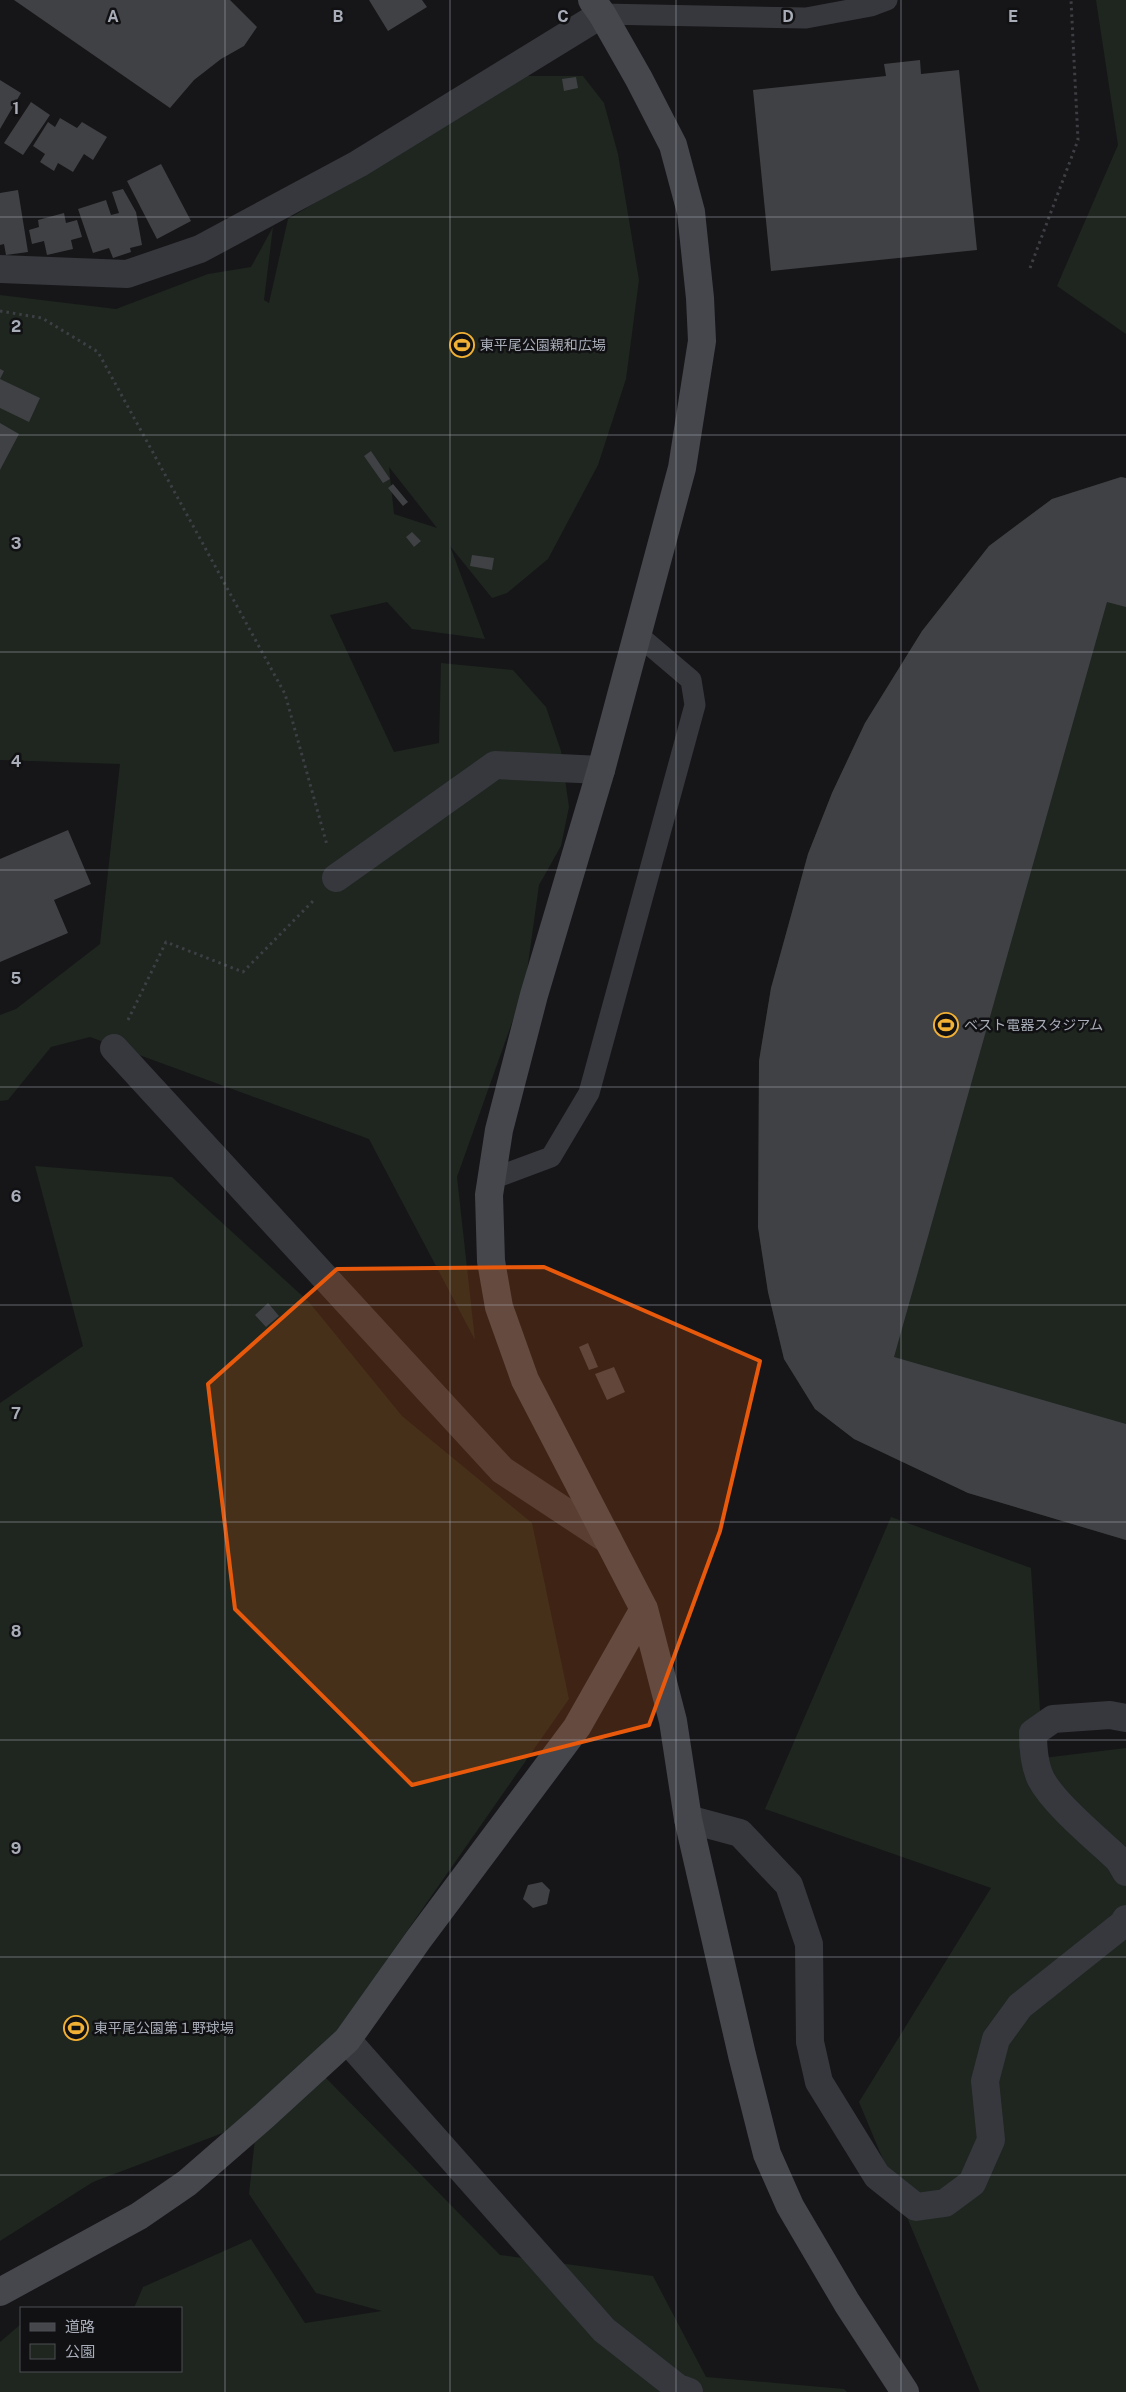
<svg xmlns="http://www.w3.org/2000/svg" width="1126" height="2392" font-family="'Public Sans','Noto Sans JP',sans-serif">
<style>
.green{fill:#1e261f;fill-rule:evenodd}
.building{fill:#404145}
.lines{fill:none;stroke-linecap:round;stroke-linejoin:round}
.path{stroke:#3d3f44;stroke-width:3;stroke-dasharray:2.5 4;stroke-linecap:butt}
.lane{stroke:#37383d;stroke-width:21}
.street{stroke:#37383d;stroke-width:28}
.secondary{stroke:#45474d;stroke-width:28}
.marked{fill:#e8590c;fill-opacity:0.2;stroke:#e8590c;stroke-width:4;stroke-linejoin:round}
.grid{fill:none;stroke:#a8adb8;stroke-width:1;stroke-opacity:0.55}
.labels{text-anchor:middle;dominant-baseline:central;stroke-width:5;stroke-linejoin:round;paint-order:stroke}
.poi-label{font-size:14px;fill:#a8adb8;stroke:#111113;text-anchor:start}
.grid-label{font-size:16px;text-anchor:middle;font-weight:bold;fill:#a8adb8;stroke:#111113;stroke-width:5;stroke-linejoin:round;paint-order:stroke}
</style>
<rect width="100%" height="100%" fill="#161618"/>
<path class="green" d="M1096,0H1126V334L1057,286L1118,145Z
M527,76H583L604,103L618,154L639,280L626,379L598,465L548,559L507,593L492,598L450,546L485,639L412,629L387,602L330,615L394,752L439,743L441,663L513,670L546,707L561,751L569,807L561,846L539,885L525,986L457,1177L475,1340L369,1139L90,1037L51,1047L8,1100L0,1101V1015L16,1009L100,944L120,764L0,760V295L116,309L208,274L251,267L273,227L264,300L269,303L288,219ZM389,467L437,528L394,514Z
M1121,477L1126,478V1540L968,1493L854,1439L815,1409L784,1359L768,1292L758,1227L759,1061L771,988L808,854L832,793L865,723L922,631L989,546L1052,499Z
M35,1166L172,1177L309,1302L402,1416L532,1523L569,1699L384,1964L325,2077L500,2255L653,2276L706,2377L844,2389L847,2392H0V2342L21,2324V2371H181V2308H134L143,2287L251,2239L305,2323L382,2311L316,2293L249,2194L257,2120L93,2182L0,2241V1403L83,1346Z
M891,1517L1031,1568L1043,1758L1126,1748V2392H980L859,2102L991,1888L765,1809Z"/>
<path class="building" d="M14,0H230L257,27L244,46L221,59L194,80L170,108Z
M369,0H422L427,7L388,31Z
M920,60L921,74L959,70L977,250L771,271L753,90L886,76L884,64Z
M576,77L578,88L564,91L562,79Z
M0,80L21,93L0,129Z
M31,102L50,115L23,155L4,143Z
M60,118L77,128L82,122L107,137L93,160L84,154L73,172L58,163L54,171L40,162L45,154L33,146L48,122L55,127Z
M161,164L191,221L157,239L127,181Z
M123,189L136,212L142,245L130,248L131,252L113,258L109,248L93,253L78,209L106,200L111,215L119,213L112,192Z
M18,190L28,252L6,255L4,244L0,245V193Z
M64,213L66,223L77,220L82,237L71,240L73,249L47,255L44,241L32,244L29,230L39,227L38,220Z
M0,369L4,371L0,379L40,398L29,422L0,408Z
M0,423L19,434L0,470Z
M371,451L390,479L383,483L364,456Z
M1121,477L1126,478V607L1107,602L894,1357L1126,1424V1540L968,1493L854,1439L815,1409L784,1359L768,1292L758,1227L759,1061L771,988L808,854L832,793L865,723L922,631L989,546L1052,499Z
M393,484L408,502L403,506L388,488Z
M412,532L421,541L414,547L406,537Z
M472,555L494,558L492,570L470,566Z
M68,830L91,884L54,900L68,933L0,962V859Z
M268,1303L279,1316L266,1327L255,1315Z
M588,1343L598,1367L589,1370L579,1347Z
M614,1367L625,1392L607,1400L595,1374Z
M542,1882L550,1890L547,1904L533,1908L523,1899L528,1885Z"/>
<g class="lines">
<path class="path" d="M1030,268L1078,140L1071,0
M0,311L42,318L98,352L285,694L327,845
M128,1020L166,942L243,972L313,901"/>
<path class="lane" d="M602,14L806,18L871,6L887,0
M492,1179L551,1157L589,1093L695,705L691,680L638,635"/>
<path class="street" d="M0,269L127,274L200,249L358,164L602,14
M336,878L495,765L601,770
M114,1048L502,1470L608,1540
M1126,1718L1110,1715L1053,1719L1033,1733C1033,1749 1034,1765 1041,1779C1054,1804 1097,1839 1119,1860L1126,1872
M688,1819L740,1833L789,1885L809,1944L810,2042L819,2082L877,2176L916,2207L945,2203L972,2183L991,2140L985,2081L996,2039L1020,2006L1123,1924L1126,1919
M347,2040L604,2330L678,2388L689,2392"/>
<path class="secondary" d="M592,0L602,14L639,79L673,145L691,212L700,298L702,341L682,468L601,770L534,995L499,1130L489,1195L491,1261L499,1307L525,1380L644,1609L673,1721L688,1819L742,2055L767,2154L790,2206L847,2303L905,2392
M0,2292L139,2216L187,2183L264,2116L347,2040L418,1940L577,1727L644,1609"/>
</g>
<path class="marked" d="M544,1267L760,1361L720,1531L649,1725L412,1785L235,1609L208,1384L337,1269Z"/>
<path class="grid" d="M225,0V2392M450,0V2392M676,0V2392M901,0V2392M0,217H1126M0,435H1126M0,652H1126M0,870H1126M0,1087H1126M0,1305H1126M0,1522H1126M0,1740H1126M0,1957H1126M0,2175H1126"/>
<defs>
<symbol id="stadium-ring" viewBox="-11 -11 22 22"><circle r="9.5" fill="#111113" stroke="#f2b134" stroke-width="1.5"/><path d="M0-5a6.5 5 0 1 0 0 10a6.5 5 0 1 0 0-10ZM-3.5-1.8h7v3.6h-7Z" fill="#f2b134"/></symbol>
</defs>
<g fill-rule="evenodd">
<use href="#stadium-ring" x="448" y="331" width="28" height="28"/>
<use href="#stadium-ring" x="932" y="1011" width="28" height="28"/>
<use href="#stadium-ring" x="62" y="2014" width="28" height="28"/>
</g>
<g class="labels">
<g class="poi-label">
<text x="480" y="345">東平尾公園親和広場</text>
<text x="964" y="1025">ベスト電器スタジアム</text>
<text x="94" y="2028">東平尾公園第１野球場</text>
</g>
</g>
<g class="grid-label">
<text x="113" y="22">A</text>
<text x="338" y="22">B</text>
<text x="563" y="22">C</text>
<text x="788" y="22">D</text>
<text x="1013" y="22">E</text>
<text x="16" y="114">1</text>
<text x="16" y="332">2</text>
<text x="16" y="549">3</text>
<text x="16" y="767">4</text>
<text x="16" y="984">5</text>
<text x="16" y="1202">6</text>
<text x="16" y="1419">7</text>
<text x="16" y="1637">8</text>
<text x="16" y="1854">9</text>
</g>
<rect x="20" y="2307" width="162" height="65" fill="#111113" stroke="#4d4f55"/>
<rect x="30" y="2323" width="25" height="8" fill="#45474d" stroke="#4d4f55"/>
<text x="65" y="2332" font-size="15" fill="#a8adb8">道路</text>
<rect x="30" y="2344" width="25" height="15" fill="#1e261f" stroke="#4d4f55"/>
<text x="65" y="2357" font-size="15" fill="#a8adb8">公園</text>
</svg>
